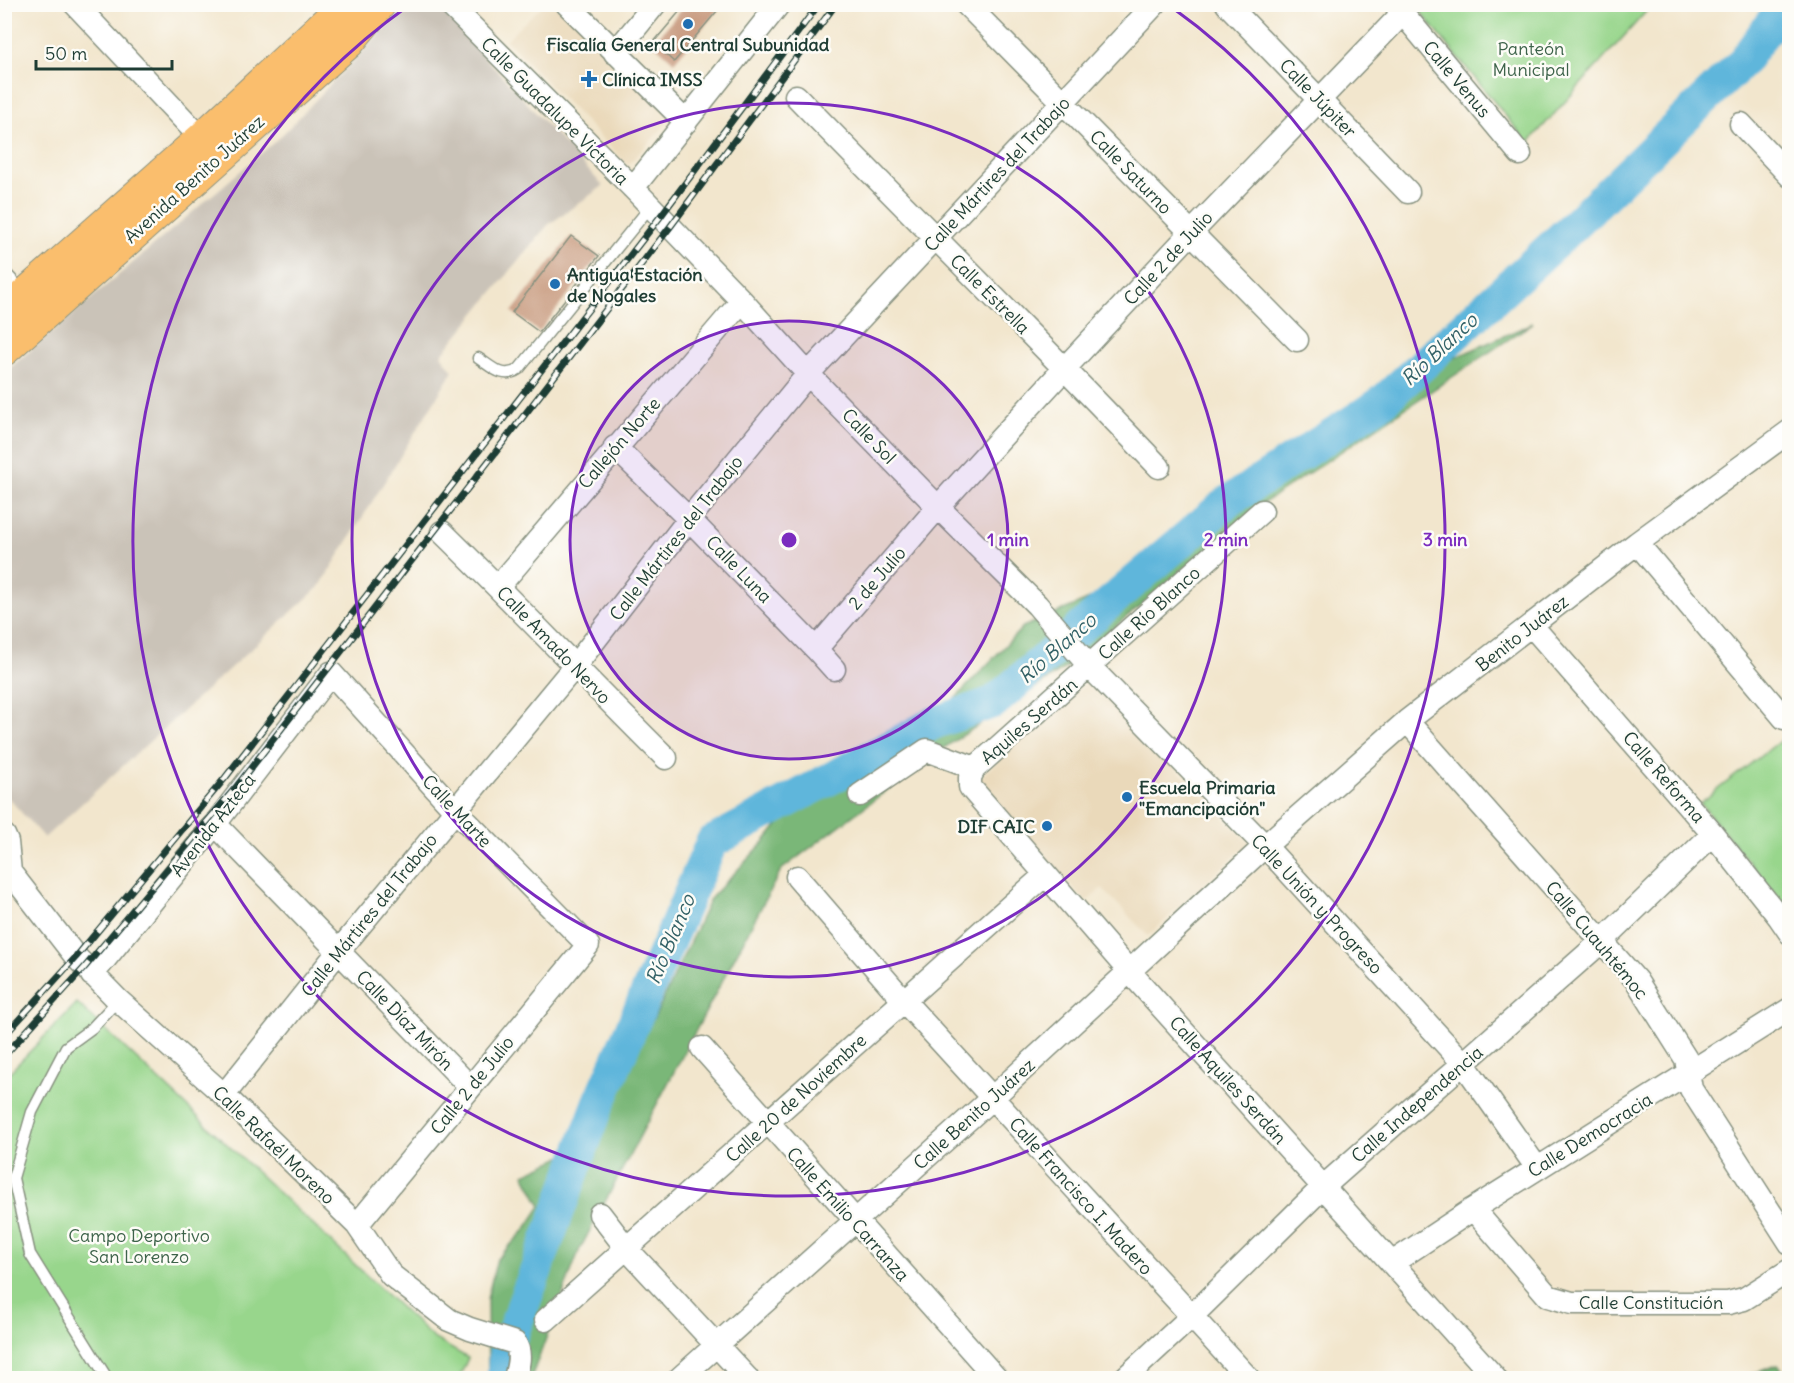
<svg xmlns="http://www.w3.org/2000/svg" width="1794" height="1383" font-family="Delius,sans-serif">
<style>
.built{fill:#ead9ba}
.industrial{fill:#cac3b8}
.green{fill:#98d68c;stroke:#5c8a60;stroke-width:1.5}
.forest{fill:#7ab778;stroke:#4c7a56;stroke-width:1.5}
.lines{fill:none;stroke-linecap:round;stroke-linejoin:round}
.river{stroke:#5eb6db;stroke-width:33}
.building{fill:#c99c81}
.lane-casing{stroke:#889280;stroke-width:13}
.street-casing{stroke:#889280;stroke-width:25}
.primary-casing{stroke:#889280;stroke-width:35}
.lane{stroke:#fff;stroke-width:10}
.street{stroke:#fff;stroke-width:22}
.primary{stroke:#fabe6d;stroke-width:33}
.rail-casing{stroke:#1f3d34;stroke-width:7}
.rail{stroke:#fdfcf7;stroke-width:4.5;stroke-dasharray:14;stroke-linecap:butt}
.ring{fill:none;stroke:#7b2cbf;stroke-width:3}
.poi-dot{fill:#1f6fb2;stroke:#fdfcf7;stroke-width:2}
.labels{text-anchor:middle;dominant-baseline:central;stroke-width:5;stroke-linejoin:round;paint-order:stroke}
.poi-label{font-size:18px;font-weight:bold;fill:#1f3d34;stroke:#fdfcf7;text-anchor:start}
.park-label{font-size:18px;fill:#3d634a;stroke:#fdfcf7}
.street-label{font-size:18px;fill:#1f3d34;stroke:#fdfcf7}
.water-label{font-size:20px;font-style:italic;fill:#326166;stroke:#fdfcf7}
.centre{fill:#7b2cbf;stroke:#fdfcf7;stroke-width:3}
.ring-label{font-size:18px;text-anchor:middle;font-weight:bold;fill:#7b2cbf;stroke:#fdfcf7;stroke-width:5;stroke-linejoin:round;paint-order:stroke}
</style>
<rect width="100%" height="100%" fill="#fdfcf7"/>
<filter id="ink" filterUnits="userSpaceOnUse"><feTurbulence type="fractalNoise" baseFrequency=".0167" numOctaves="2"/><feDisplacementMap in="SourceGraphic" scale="12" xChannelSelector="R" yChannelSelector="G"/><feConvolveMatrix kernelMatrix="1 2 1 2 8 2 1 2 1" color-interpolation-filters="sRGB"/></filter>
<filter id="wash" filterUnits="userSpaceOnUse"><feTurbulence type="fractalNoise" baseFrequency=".008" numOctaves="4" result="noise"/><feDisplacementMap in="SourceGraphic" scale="24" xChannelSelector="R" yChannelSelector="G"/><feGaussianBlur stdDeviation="1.35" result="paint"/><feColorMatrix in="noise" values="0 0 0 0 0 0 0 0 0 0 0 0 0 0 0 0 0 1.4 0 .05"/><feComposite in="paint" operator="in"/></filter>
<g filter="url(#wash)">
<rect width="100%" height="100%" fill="#f2e6cd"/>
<path class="built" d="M543,5H559L673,117L628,165L506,40Z
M1089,680L1249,843L1148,936L1102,888L1086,902L977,780Z"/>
<path class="industrial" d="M407,5H437L603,186L548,225L441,355L453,371L320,586L44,838L5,794L4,373L279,138Z"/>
<path class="green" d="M1415,5H1652L1528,143Z
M1789,734V908L1788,909L1700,803Z
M77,1003L433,1338L468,1358L459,1378H5L4,1078Z"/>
<path class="forest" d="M1533,323L1258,507L1068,666L936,753L781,870L579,1251L531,1378H488L487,1299L497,1259L525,1230L541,1206L524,1174L585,1146L659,1008L710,899L765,841L804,793L931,724L1023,627L1109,591L1301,437L1427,370Z
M1778,1365L1788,1378H1740Z"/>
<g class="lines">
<path class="river" d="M503,1378L505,1353L599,1103L712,842L934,723L994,702L1226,503L1382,402L1566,233L1742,63L1785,4"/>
</g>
<g id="blocks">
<path class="building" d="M686,4H723L674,62L653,43Z
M571,236L599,256L539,332L512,312Z"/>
</g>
</g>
<g filter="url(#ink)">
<use href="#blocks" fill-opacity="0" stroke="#889280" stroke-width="1.5"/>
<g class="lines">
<defs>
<path id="lane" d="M478,358C492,367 503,380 519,369L650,207
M107,1378L30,1254L13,1178L32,1112L66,1047L92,1028L118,1000"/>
<path id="street" d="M75,4L202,139
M449,4L633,188L742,301L808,374L938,507L1037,605L1090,667L1265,846L1464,1064L1537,1168
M567,4L686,122
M966,4L1297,340
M1227,4L1408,192
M1395,4L1520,154
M615,53L655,4
M796,96C916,220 1040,341 1159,467
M1741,124L1790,176
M633,188L779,4
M4,280L30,308
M615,447L689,519L816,649L834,669
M1262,511L975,768L970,777V787L1129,971L1495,1378
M442,532C518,606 590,683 666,758
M1637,543L1784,718
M498,587L742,301
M1532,626L1713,834L1779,917L1790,933
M816,649L938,507L1065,368L1191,233L1402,14
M1407,721L1636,980L1686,1059L1691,1089L1790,1243
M860,795L927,750L975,768
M215,824L470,1087
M4,835L7,842L10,872L76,957L118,1000L224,1095L357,1225L391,1275L449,1320L470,1329L515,1343C522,1353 518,1367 515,1378
M797,877L904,1001L1248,1378
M92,975L215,824L331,673L455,810L588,945L357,1225
M702,1048L996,1378
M224,1095L338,952L574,667L689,519L808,374L1155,4
M1473,1209L1548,1296L1572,1303H1728L1744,1299L1790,1270
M600,1214L627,1249L747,1378
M1392,1263L1473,1209L1790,1009
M546,1320L1045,875
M680,1378L992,1098L1265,846L1407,721L1637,543L1790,431
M1125,1378L1192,1316L1323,1187L1601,942L1713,834"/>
<path id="primary" d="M4,314L202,139L347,4
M4,349L348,42L379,4"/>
</defs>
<use href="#lane" class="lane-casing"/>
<use href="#street" class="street-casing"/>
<use href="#primary" class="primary-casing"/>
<use href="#lane" class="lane"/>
<use href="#street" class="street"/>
<use href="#primary" class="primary"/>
<defs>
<path id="rail" d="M4,1036L76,957L225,778L660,217L819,4
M4,1056L85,967L237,786L670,227L836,4"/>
</defs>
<use href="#rail" class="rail-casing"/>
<use href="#rail" class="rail"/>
</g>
</g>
<circle cx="789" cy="540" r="219" fill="#7b2cbf" fill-opacity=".12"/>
<g class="ring">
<circle cx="789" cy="540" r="219"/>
<circle cx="789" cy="540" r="437"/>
<path d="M1170 6A656 656 0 1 1 408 6"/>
</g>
<g class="poi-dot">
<circle cx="688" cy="24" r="6"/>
<path d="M586 70h6v6h6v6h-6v6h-6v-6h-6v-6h6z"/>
<circle cx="555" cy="284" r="6"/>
<circle cx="1127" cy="797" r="6"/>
<circle cx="1047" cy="826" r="6"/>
</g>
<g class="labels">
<g class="poi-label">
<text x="688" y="44" text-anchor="middle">Fiscalía General Central Subunidad</text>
<text x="602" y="79">Clínica IMSS</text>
<text x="567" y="274">Antigua Estación<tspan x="567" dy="21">de Nogales</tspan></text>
<text x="1139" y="787">Escuela Primaria<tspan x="1139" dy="21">"Emancipación"</tspan></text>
<text x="1035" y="826" text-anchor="end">DIF CAIC</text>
</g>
<g class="park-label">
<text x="1531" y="48">Panteón<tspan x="1531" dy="21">Municipal</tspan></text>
<text x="139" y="1235">Campo Deportivo<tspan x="139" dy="21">San Lorenzo</tspan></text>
</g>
<g class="street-label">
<text transform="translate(1457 79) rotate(50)">Calle Venus</text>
<text transform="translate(1318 98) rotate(46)">Calle Júpiter</text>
<text transform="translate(555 111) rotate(45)">Calle Guadalupe Victoria</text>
<text transform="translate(1131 172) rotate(46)">Calle Saturno</text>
<text transform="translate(997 174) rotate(-47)">Calle Mártires del Trabajo</text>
<text transform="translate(194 179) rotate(-42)">Avenida Benito Juárez</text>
<text transform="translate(1168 258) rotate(-47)">Calle 2 de Julio</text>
<text transform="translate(990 294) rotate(45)">Calle Estrella</text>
<text transform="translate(869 436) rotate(46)">Calle Sol</text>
<text transform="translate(619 443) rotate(-49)">Callejón Norte</text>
<text transform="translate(676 538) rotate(-52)">Calle Mártires del Trabajo</text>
<text transform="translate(739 569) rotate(46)">Calle Luna</text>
<text transform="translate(877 578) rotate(-49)">2 de Julio</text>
<text transform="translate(1149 613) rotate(-42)">Calle Río Blanco</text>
<text transform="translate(1522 633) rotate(-38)">Benito Juárez</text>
<text transform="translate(554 645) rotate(46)">Calle Amado Nervo</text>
<text transform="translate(1029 721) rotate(-41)">Aquiles Serdán</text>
<text transform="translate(1664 777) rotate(49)">Calle Reforma</text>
<text transform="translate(457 811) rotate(47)">Calle Marte</text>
<text transform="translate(213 825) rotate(-52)">Avenida Azteca</text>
<text transform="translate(1317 904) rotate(47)">Calle Unión y Progreso</text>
<text transform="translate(369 915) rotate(-51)">Calle Mártires del Trabajo</text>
<text transform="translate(1597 940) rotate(50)">Calle Cuauhtémoc</text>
<text transform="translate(405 1020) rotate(46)">Calle Díaz Mirón</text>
<text transform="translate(1228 1080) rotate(48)">Calle Aquiles Serdán</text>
<text transform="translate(472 1085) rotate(-51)">Calle 2 de Julio</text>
<text transform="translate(796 1098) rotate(-42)">Calle 20 de Noviembre</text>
<text transform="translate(1417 1104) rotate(-41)">Calle Independencia</text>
<text transform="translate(974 1114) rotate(-42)">Calle Benito Juárez</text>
<text transform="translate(1590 1135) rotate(-32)">Calle Democracia</text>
<text transform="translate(274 1145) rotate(44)">Calle Rafaél Moreno</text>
<text transform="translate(1081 1196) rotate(48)">Calle Francisco I. Madero</text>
<text transform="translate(848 1214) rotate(48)">Calle Emilio Carranza</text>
<text x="1651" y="1302">Calle Constitución</text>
</g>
<g class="water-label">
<text transform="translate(1439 349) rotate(-43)">Río Blanco</text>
<text transform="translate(1057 648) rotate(-41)">Río Blanco</text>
<text transform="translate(670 939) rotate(-67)">Río Blanco</text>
</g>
</g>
<circle cx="789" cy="540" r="9" class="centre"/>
<g class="ring-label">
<text x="1008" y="546">1 min</text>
<text x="1226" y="546">2 min</text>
<text x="1445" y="546">3 min</text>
</g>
<rect width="1794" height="1383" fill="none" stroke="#fdfcf7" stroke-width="24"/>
<path d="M36 60v9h136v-9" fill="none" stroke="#1f3d34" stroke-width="3"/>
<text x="45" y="60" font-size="18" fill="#1f3d34" stroke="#fdfcf7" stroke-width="4.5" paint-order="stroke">50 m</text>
</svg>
